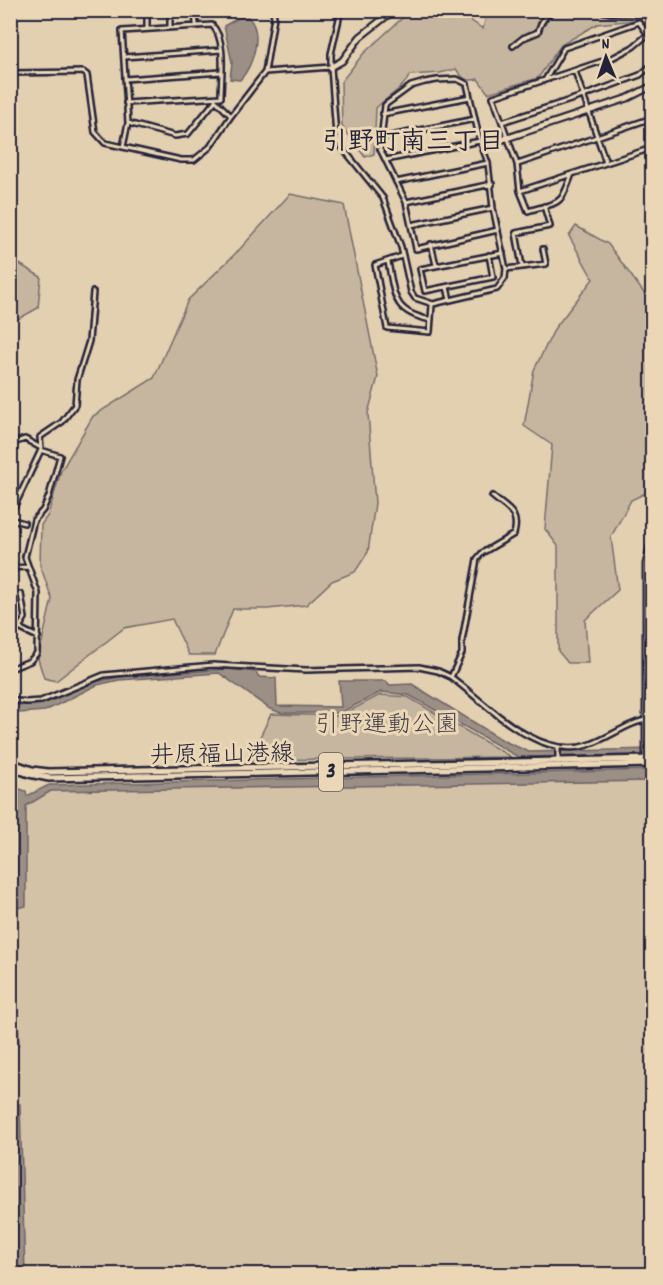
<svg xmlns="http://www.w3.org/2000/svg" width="663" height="1285" font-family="Dekko,'Klee One',sans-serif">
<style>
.built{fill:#d4c2a7}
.green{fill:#c7b69f;stroke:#746c6d;stroke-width:1.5}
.water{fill:#9c8f85;stroke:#6b6367;stroke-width:1.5}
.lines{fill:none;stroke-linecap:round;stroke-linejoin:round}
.minor-casing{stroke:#22223b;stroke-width:8}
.tertiary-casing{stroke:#22223b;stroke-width:9}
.primary-casing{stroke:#22223b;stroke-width:10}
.minor{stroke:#ebd7b5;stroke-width:3}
.tertiary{stroke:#ebd7b5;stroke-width:4.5}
.primary{stroke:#ebd7b5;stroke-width:5}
.labels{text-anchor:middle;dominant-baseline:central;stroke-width:6;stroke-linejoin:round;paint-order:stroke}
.shield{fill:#ebd7b5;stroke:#5e5860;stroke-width:1.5}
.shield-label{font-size:22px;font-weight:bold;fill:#22223b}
.park-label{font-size:24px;fill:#43404f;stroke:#ebd7b5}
.street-label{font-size:24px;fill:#22223b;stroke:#ebd7b5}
.neighbourhood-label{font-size:26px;font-weight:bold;fill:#22223b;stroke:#ebd7b5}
</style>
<rect width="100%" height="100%" fill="#e3d0b0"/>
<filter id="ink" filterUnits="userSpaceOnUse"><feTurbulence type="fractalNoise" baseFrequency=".0167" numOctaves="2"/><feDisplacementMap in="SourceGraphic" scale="12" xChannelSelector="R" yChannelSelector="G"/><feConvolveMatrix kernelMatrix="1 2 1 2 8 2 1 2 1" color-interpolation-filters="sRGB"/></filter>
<g filter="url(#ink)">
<path class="built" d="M652,778V1274H25L20,1104H11L10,1045L18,1044L14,908L26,906V806L51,791Z"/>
<path class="green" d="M410,11H457L483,29L487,12L504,14L509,11H630L636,20L597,24L561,45L538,78L488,93L478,79C467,82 463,79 456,69L440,73L410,75C403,89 388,96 376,108L374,154L365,157L342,126L341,82L363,54Z
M290,194L344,205L378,377L368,413L375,503L368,552L355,572L332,581L306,605L267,609H233L215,655H189L172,619L124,628L56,681L44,678L38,659L52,599L40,565L41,525L48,515L61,471L93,416L154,378L188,300L239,250Z
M576,226L608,244L652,304V490L631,500L611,537L618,590L585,620L588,663H568L558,651V546L545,529L552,445L524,426L534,370L555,328L593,279L569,236Z
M11,259L41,277L38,308L11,323Z
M380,695L408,697L511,757L249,760L271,714L340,716Z"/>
<path class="water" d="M248,17C264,32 253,66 240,80L230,79L232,62L224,26L238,18Z
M228,669L256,672L259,677L276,678L277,706L341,707L339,681H386L390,685L412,684L504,741L529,752L652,749V755L518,757L409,695L381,692L340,713H282L270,709L219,673L119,680L97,685L45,711L19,713L11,709L10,704L33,705L46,703L91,683L118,677Z
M652,770V781L51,791L26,806V906L14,909L19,1044L11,1045V786L26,791L27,796L49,785Z
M11,1104H20L25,1274H11Z"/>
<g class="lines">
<defs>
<path id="minor" d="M195,10L196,24
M596,10L611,13L652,12
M170,27V10
M147,29V10
M652,31L633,47L612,58L493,97L517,164L520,191L528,211C561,201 560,207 572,174L652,148
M513,46L523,38L538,32C541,21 545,16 555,10
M124,57L221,50
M331,67V54L341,10
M575,71L606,163
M265,72L274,17L273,10
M10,73L83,72L87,75L95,132L105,143L181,160H194L210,147L231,116L265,72L331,67L336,136L341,146L383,198L401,247L411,292L415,298L433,304L497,289L505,278L506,269L493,208L488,163L480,141L467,84L457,79L437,80L425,82L411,86L385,105L380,149L406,202L416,249L498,230
M125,79L221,72
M545,80L564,48L639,22L652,40
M215,100L231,116
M383,114L470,97
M502,122L583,96L640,75L652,65
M128,123L175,136L188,134L215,101
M381,138L475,119
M123,147L128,123L122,31L212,25C227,40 221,76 221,97L126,103
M386,160L480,141
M518,164L652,118
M396,182L488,163
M520,191L572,174
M406,202L492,184
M411,225L493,208
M431,244L436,265
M489,255L493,277L425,291L420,269L503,253
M402,256L375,265L387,328L430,332L432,305
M388,262C395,296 392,312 431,320
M522,266L516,233L550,226L544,206
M506,269L546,264L543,249
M447,287L450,300
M10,450L16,442L25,439L41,448
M10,516L41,450L40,437L62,422L75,405L77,380L89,341L93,292
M10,519L24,523
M10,568L28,567
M10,594H21L25,618L19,628
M10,624L38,637
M10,669L30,661L37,653L38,593L25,557L34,520L43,510L49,496L60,456L41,450
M451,677L462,653V641L477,559L482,553L514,534C520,512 507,509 492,496
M10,700L26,702L41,701L104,675L213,665L306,670L419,667L438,671L451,677C488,705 538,761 588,745C610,738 629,721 652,719
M558,762V748"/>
<path id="tertiary" d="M331,67L342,61L360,37L394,10
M483,146L628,98L652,86
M646,762V564L652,539"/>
<path id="primary" d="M10,762L32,770L48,772L652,759
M10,767L29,774L49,778L652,764"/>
</defs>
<use href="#minor" class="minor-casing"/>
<use href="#tertiary" class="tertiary-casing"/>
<use href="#primary" class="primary-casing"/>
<use href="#minor" class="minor"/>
<use href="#tertiary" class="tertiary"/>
<use href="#primary" class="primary"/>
</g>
</g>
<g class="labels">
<rect class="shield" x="319" y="753" width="24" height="38" rx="4.5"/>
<g class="shield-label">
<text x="331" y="772">3</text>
</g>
<g class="park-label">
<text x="387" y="726">引野運動公園</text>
</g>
<g class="street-label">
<text transform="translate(222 756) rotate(-1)">井原福山港線</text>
</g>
<g class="neighbourhood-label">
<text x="413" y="143">引野町南三丁目</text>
</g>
</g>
<rect width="663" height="1285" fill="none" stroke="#ebd7b5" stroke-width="36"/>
<rect x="18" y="18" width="627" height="1249" fill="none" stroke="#22223b" stroke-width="2" filter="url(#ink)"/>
<g transform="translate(606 57) rotate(358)" stroke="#ebd7b5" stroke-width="4.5" paint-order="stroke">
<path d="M0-4.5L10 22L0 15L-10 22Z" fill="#22223b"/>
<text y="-9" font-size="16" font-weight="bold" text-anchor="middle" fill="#22223b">N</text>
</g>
</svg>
